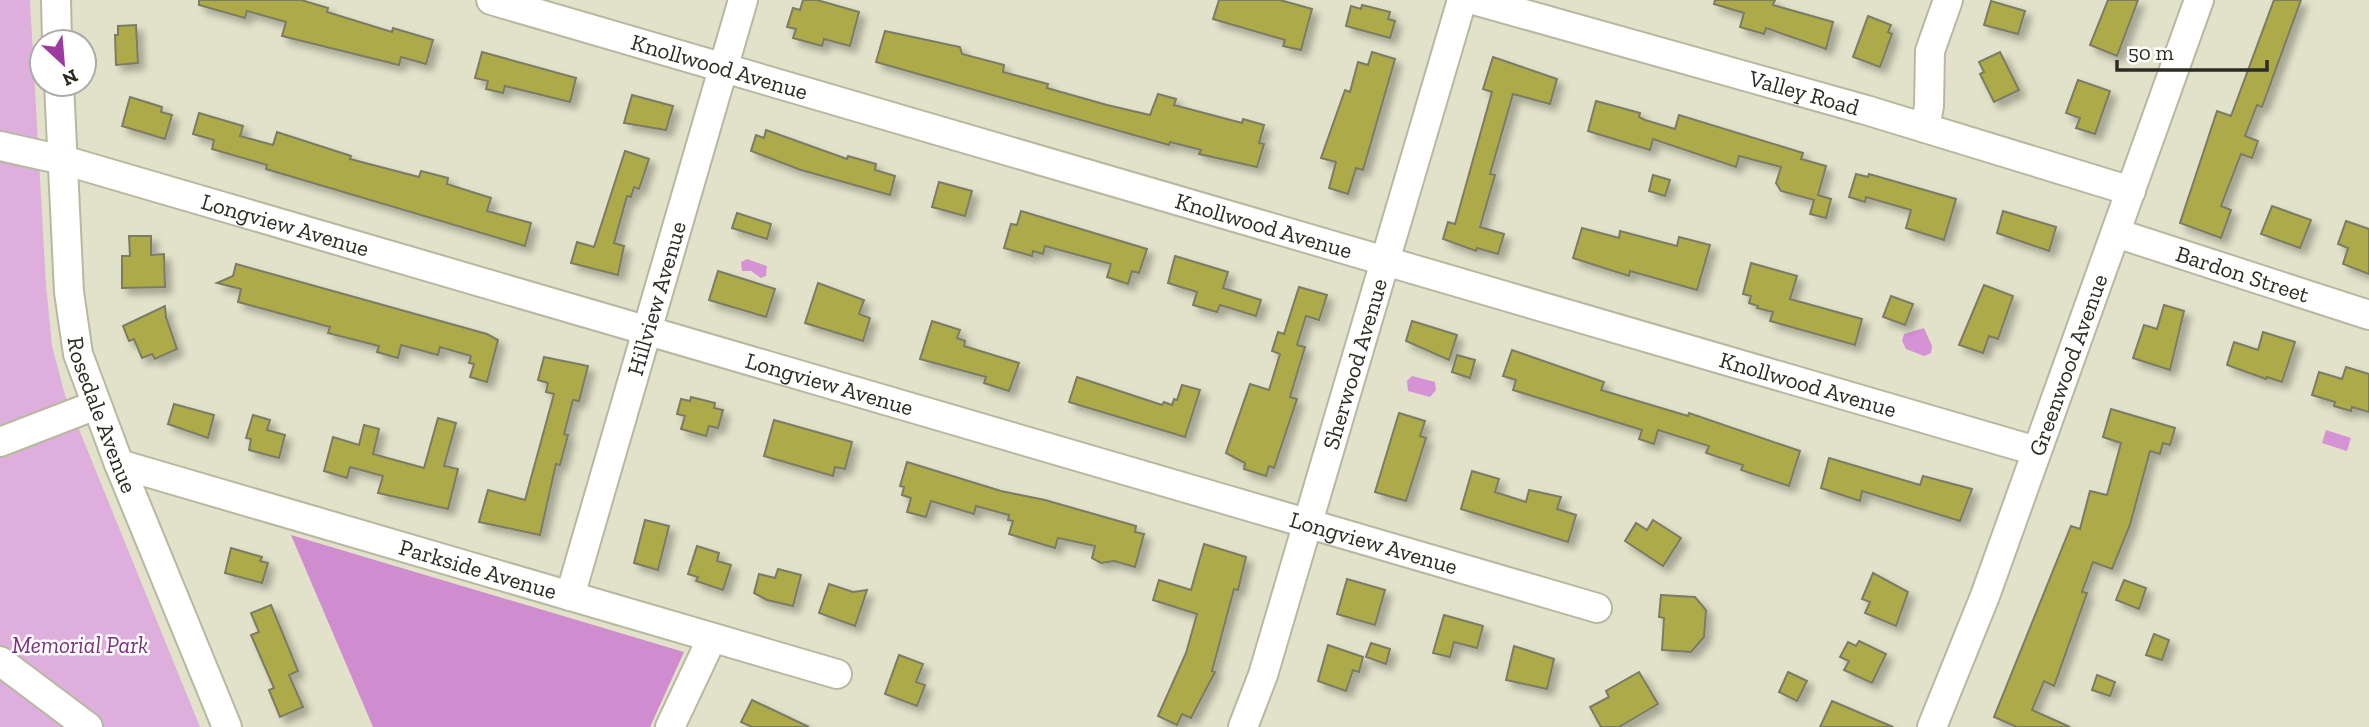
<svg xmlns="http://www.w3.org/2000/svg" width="2369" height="727" font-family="'Zilla Slab',serif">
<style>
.green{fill:#deafdd}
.forest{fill:#cf8dcf}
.water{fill:#d592d5}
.building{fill:#acaa49;stroke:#7c7c65;stroke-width:2;filter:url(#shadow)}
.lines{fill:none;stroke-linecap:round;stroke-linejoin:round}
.minor-casing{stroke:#b8b8a0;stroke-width:32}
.minor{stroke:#fff;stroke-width:28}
.labels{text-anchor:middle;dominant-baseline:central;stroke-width:5;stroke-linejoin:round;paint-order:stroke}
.street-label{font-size:23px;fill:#2c2c23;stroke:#fff}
.park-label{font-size:23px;font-style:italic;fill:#7c2e7e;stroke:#fff}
</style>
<defs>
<filter id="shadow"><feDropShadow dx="6" dy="6" stdDeviation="3.5" flood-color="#0004"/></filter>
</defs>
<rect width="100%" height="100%" fill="#e1e2c9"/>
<path class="green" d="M0,0H30L46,285L52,346L65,395L200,727H0Z"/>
<path class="forest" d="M291,535L684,652L650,727H373Z"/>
<path class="water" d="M747,259L767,266L766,276L761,278L751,271H742L741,262Z
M1924,328L1932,346L1931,353L1924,356L1906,349L1902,341L1904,334Z
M1412,376L1435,382L1436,390L1430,397L1408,391L1407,381Z
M2326,430L2351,438L2347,451L2322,443Z"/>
<path class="building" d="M199,0H301L328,8L327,12L392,32L393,28L433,40L426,64L401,57L399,65L282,36L286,22L247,11L245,18L199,5Z
M803,0H817L859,12L850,46L824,39L822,46L793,38L796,29L787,27L793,8L800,10Z
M1219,0H1280L1312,9L1301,50L1283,46L1285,40L1213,19Z
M1715,0H1775L1773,5L1833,22L1826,49L1766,28L1764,34L1740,27L1744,13L1714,4Z
M2108,0H2138L2117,56L2090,45Z
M2274,0H2301L2262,107L2257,105L2245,136L2258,141L2252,158L2241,154L2221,206L2231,210L2221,238L2180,223L2217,111L2231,116Z
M1991,1L2025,11L2018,34L1984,25Z
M1362,5L1390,12L1388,19L1395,21L1390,38L1346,26L1351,6L1361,9Z
M1868,16L1891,25L1888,32L1892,34L1880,67L1853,57Z
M136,25L138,63L116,65L115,35H118V26Z
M885,31L960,47L962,54L1004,65L1003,72L1048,84L1047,88L1107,105L1150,115L1158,94L1176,99L1174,105L1242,123L1243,119L1264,125L1259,143L1264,144L1257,167L1199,154L1201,150L1170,142L1169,145L876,62Z
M482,52L576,78L570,102L505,86L503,93L486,89L488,81L475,78Z
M1372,52L1395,59L1363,170L1356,168L1348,194L1329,188L1336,162L1321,158L1345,90L1350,92L1358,62L1368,65Z
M2000,52L2019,90L1994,102L1980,74L1984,72L1979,62Z
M1493,57L1557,79L1550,104L1513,94L1490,174L1495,175L1480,227L1504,234L1498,254L1477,248L1476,251L1443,239L1448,222L1455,224L1492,92L1483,89Z
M2078,80L2110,91L2095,134L2076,128L2080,118L2066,113Z
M632,95L673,106L666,130L624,123Z
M130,97L162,107L161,112L172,115L165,139L122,126Z
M1596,101L1640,113L1639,117L1645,120L1675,129L1679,115L1803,153L1801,159L1826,166L1818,195L1831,199L1826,218L1810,214L1814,200L1781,191L1776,183L1781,167L1739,156L1736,167L1653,139L1650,150L1588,131Z
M199,113L243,126L240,136L273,145L277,132L351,156L350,159L419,177L421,171L448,178L447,184L491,198L487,211L531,223L525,246L266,169L267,165L212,149L214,140L193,134Z
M766,130L847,159L848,156L876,164L875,170L895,176L890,195L801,170L751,151L756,135L764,138Z
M625,151L649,159L639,189L634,187L631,197L627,196L614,243L624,246L618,275L571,263L577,242L594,247Z
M1856,174L1868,177L1869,174L1956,199L1944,240L1906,228L1911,210L1866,197L1865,202L1849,197Z
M1653,175L1670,180L1665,196L1649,191Z
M939,182L972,191L965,216L932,207Z
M2272,206L2311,220L2300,248L2261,234Z
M1021,211L1147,249L1139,273L1132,271L1128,284L1107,277L1111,264L1045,246L1043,254L1033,251L1032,256L1004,248L1011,224L1017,225Z
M2003,211L2056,227L2049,251L1997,233Z
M737,213L771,224L767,239L732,228Z
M2346,221L2369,229V274L2343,264L2348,248L2338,244Z
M1582,228L1619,238L1620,231L1677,246L1679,237L1710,245L1697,290L1630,271L1629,276L1573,258Z
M129,236H151V255L164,254L165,287L122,288V256H130Z
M1175,256L1228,272L1223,288L1261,300L1256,316L1220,305L1217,312L1193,305L1197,292L1168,283Z
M1751,263L1797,276L1790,299L1862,319L1855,345L1770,321L1773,312L1757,308L1758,306L1749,303L1751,296L1743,294Z
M236,264L487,334L498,340L487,382L470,377L474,364L469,363L471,356L440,347L438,355L401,345L398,358L377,352L379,346L328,333L330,327L238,302L241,289L217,283L233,276Z
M718,271L775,289L766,317L709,300Z
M818,283L864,300L859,314L870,318L863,341L805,323Z
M1984,285L2013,296L1998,339L1989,336L1983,353L1959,345Z
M1299,287L1327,295L1319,320L1306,316L1297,345L1305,347L1290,397L1297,399L1274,468L1269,466L1266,476L1244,469L1245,463L1226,453L1250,384L1269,390L1280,354L1272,351L1278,332L1284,334Z
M1891,296L1913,304L1905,325L1883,317Z
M2164,305L2184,311L2170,370L2133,358L2144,325L2157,329Z
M165,306L166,317L177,349L155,359L152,354L142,358L134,339L129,341L123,326Z
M932,321L960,330L957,338L965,341L964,346L1019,363L1009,391L984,383L986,377L920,359Z
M1412,321L1457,335L1449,360L1406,341Z
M2263,332L2295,342L2282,382L2267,377L2266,379L2227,365L2234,342L2258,350Z
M1512,350L1604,382L1601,390L1688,416L1689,413L1800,451L1789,486L1741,470L1743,465L1706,453L1709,446L1658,430L1654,444L1639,439L1642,430L1513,390L1516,380L1503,376Z
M1457,355L1475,360L1470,378L1452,372Z
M544,357L588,366L579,401L573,400L564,434L568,435L560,465L556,464L540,535L479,522L488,490L525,500L554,394L546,392L548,383L538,380Z
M2346,367L2369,374V412L2352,407L2351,411L2334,406L2335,402L2312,395L2319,372L2342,379Z
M1077,377L1162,405L1164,402L1172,405L1174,399L1177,400L1182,385L1200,390L1185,437L1069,402Z
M691,397L715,403L714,408L723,410L718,428L709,426L706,436L681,429L685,416L677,414L681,399L690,401Z
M174,404L214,415L208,438L168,424Z
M2111,409L2175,428L2170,445L2163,443L2160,454L2150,451L2130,525L2112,569L2093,562L2082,592L2087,593L2054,686L2044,681L2032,710L2070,727H2017L1994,717L2071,526L2080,529L2090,491L2107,495L2121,443L2103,437Z
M1399,413L1425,421L1420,436L1426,438L1406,501L1375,492Z
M253,415L270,420L267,430L285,435L279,458L249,450L251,439L246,438Z
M438,418L456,423L444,466L458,469L448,509L378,493L383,476L350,467L347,478L324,471L333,437L359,445L364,425L379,429L373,454L424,468Z
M774,420L852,442L845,469L835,467L833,476L764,456Z
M1829,458L1920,485L1923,476L1972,489L1960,521L1862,491L1860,501L1821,488Z
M907,462L1001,491L1045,500L1136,526L1135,532L1144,534L1135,567L1114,561L1101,563L1092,558L1095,546L1058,538L1055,548L1009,534L1013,521L1008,520L1009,515L976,506L974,514L931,501L926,517L907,512L911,498L902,495L904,487L900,486Z
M1472,471L1499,479L1495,492L1526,502L1529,490L1561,497L1557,509L1576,515L1568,542L1461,509Z
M645,520L669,526L658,570L634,563Z
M1653,520L1681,538L1663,566L1625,541L1636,523L1647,530Z
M1204,544L1246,557L1238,590L1234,589L1212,671L1215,672L1191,718L1182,714L1177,725L1158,716L1186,653L1197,614L1153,600L1159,580L1191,590Z
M697,546L719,553L717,561L731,565L723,590L696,581L698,577L688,574Z
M231,548L262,557L260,561L268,563L262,583L225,573Z
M778,569L801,575L793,606L767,600L754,593L759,574L775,578Z
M1873,573L1908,592L1896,626L1865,613L1870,602L1862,599Z
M1347,579L1385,590L1375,625L1337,614Z
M2124,580L2146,588L2139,609L2116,600Z
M829,584L853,592L867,590L855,626L819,613Z
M1661,595L1695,597L1706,610L1704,637L1691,652L1662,650L1664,618L1659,617Z
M271,605L298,671L289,675L303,707L280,717L269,690L274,688L251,635L259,632L251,613Z
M1444,615L1483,626L1477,648L1454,642L1450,657L1433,653Z
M2154,634L2169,640L2162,660L2146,655Z
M1859,641L1886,654L1872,683L1844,670L1849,661L1840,657L1848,642L1856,646Z
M1371,643L1390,649L1386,664L1366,657Z
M1328,645L1363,657L1359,672L1353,670L1346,691L1318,681Z
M1514,646L1554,659L1547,689L1506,680Z
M899,655L923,664L916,682L925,685L917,706L885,694Z
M1639,672L1658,704L1619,727H1601L1590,707L1609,697L1606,691Z
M1788,672L1807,681L1797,701L1779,692Z
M2097,675L2115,682L2110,696L2092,690Z
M752,700L809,727H752L741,722Z
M1832,701L1893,727H1820Z"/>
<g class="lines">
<defs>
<g id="minor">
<path d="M56,0L57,42"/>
<path id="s1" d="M491,0L2036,451"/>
<path id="s2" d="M1474,0L1866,110L2131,191"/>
<path id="s3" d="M59,84L69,292L78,354L119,464L227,727"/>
<path d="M1925,128L1929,106L1930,51L1948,0"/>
<path id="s4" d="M0,146L63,160L1597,608"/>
<path id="s5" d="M2116,233L2369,315"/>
<path d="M0,442L96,405"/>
<path id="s6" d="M119,464L837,674"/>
<path id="s7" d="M570,596L743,0"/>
<path d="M0,661L88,727"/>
<path d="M670,727L712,638"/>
<path id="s8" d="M1243,727L1263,675L1462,0"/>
<path id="s9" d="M1932,727L1985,596L2199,0"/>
</g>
</defs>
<use href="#minor" class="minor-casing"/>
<use href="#minor" class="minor"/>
</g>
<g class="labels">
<g class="street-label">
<text stroke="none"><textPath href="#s1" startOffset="238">Knollwood Avenue</textPath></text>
<text stroke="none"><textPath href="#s2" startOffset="343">Valley Road</textPath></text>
<text stroke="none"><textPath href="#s4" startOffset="296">Longview Avenue</textPath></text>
<text stroke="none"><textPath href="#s1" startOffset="805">Knollwood Avenue</textPath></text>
<text stroke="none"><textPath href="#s5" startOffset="133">Bardon Street</textPath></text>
<text stroke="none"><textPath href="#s7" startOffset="310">Hillview Avenue</textPath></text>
<text stroke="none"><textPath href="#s8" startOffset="380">Sherwood Avenue</textPath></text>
<text stroke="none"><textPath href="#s9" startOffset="387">Greenwood Avenue</textPath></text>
<text stroke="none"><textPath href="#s4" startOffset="863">Longview Avenue</textPath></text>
<text stroke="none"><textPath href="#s1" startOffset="1372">Knollwood Avenue</textPath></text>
<text stroke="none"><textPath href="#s3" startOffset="336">Rosedale Avenue</textPath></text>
<text stroke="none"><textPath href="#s4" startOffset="1430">Longview Avenue</textPath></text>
<text stroke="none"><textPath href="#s6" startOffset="374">Parkside Avenue</textPath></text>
</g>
<g class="park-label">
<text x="80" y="645">Memorial Park</text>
</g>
</g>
<g transform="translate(63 63) rotate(154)"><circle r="33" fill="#ffffff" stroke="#ababa7" stroke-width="2"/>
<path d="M0-5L12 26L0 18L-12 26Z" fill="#9d3aa0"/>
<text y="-10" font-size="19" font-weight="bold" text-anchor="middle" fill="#2c2c23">N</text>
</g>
<path d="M2117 60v10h150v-10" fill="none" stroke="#2c2c23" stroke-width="3.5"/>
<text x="2128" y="60" font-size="21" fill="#2c2c23" stroke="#ffffff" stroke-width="5" paint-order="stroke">50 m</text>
</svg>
